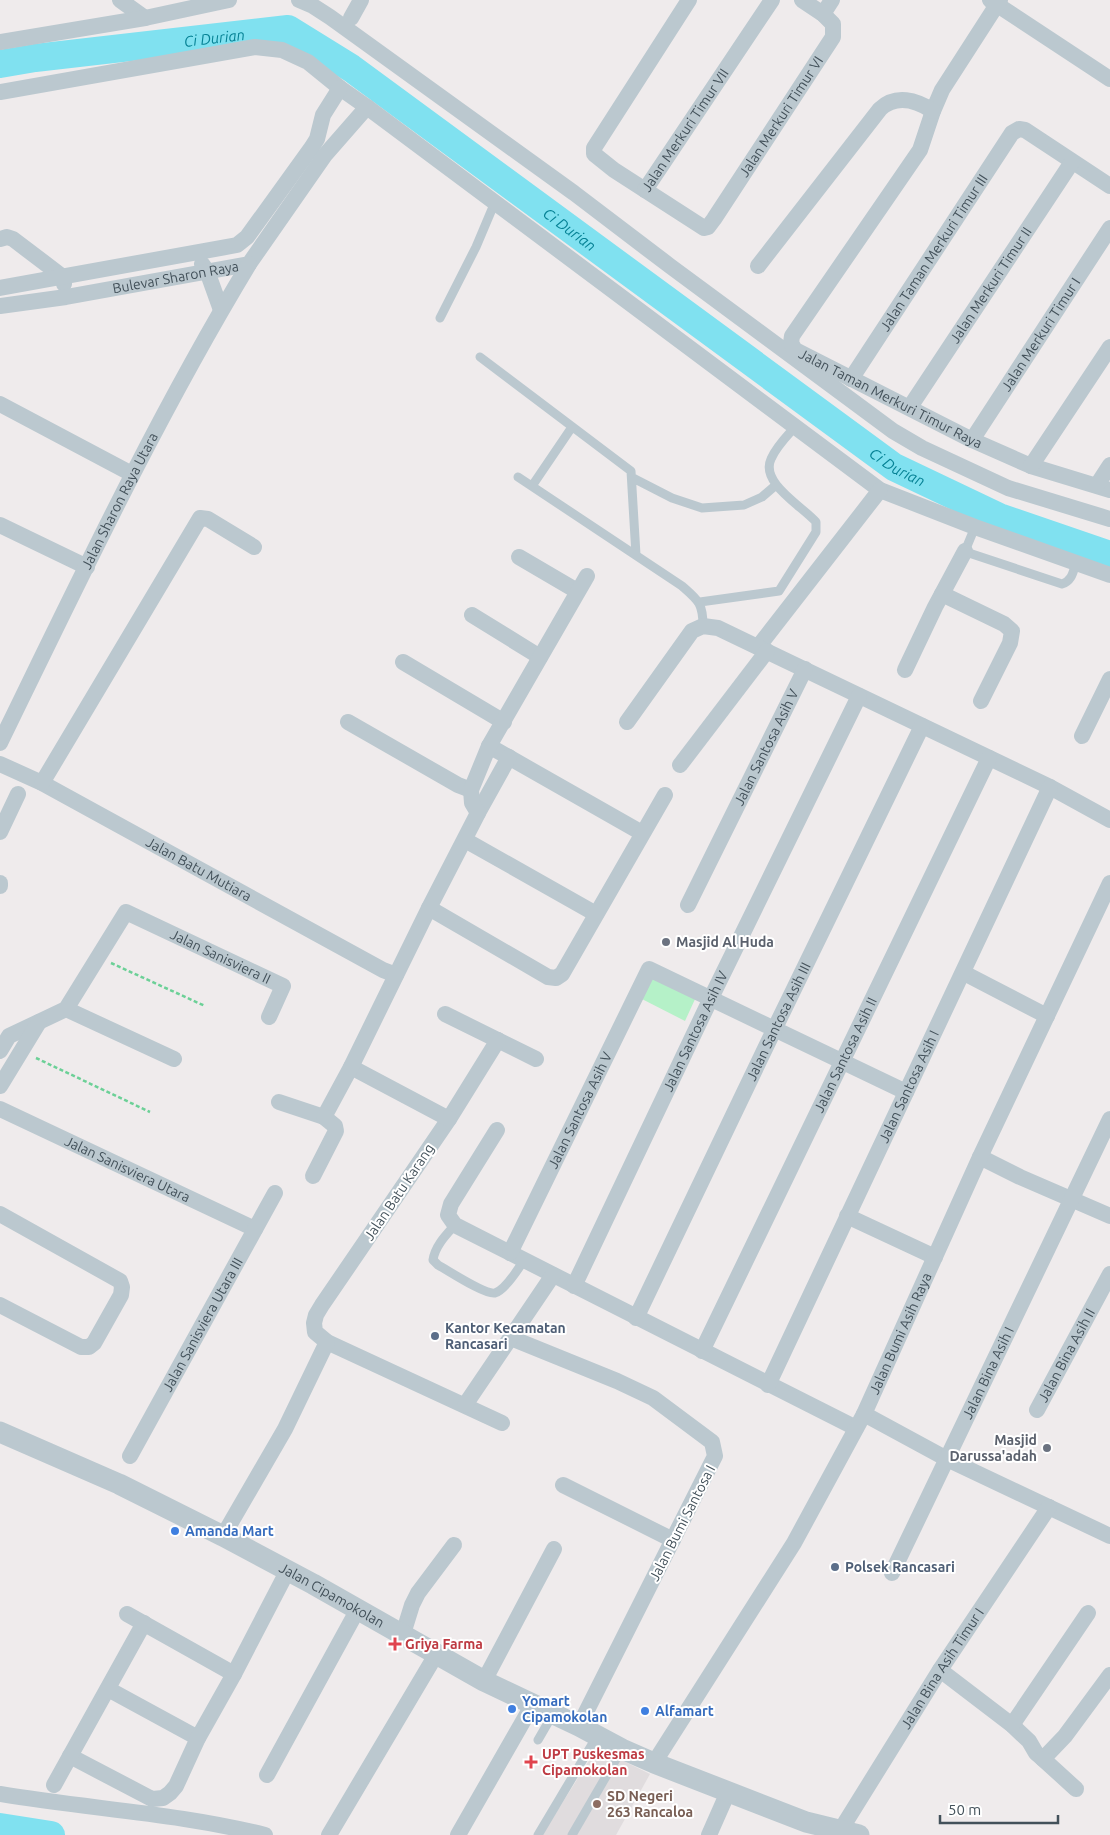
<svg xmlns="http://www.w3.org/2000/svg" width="1110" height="1835" font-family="Ubuntu,sans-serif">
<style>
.education{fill:#e0dcde}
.green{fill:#b5f1c8}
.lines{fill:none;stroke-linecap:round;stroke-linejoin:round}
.river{stroke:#80e1f0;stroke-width:28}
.path{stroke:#6cd097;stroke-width:2.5;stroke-dasharray:4 2.5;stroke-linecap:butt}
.service{stroke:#bbc8cf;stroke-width:9}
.minor{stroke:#bbc8cf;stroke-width:16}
.tertiary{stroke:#bbc8cf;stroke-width:21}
.worship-dot{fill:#6b7280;stroke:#fff;stroke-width:2}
.service-dot{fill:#5c6f8a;stroke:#fff;stroke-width:2}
.shop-dot{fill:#3f7fe0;stroke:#fff;stroke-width:2}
.health-dot{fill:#e0444e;stroke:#fff;stroke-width:2}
.education-dot{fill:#8d6e63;stroke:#fff;stroke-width:2}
.labels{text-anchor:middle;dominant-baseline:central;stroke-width:4;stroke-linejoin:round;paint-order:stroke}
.street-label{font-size:14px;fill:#43515a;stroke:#fff}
.worship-label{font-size:14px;font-weight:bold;fill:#5b616d;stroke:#fff;text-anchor:start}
.service-label{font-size:14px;font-weight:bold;fill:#4e5e75;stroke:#fff;text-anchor:start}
.shop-label{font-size:14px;font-weight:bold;fill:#366cbe;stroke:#fff;text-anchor:start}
.health-label{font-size:14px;font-weight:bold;fill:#be3a42;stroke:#fff;text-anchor:start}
.education-label{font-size:14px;font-weight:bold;fill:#785e54;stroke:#fff;text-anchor:start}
.water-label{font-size:15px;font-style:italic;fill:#068295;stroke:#fff}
</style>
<rect width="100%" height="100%" fill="#efebec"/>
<path class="education" d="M597,1748L650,1774L616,1835H542Z"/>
<path class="green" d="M649,974L696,997L685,1021L638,997Z"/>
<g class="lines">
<g class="river">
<path id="s1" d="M0,64L35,58L288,29L351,68L894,467L999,517L1110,555"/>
<path d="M0,1827L51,1835"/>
</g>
<path class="path" d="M111,963L205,1006
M36,1058L150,1112"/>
<path class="service" d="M440,318L476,247L495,202
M480,357L631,471L636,555
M518,477L682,586C698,600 703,603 703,626
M633,478L672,498L702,508L744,505L762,497L776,485
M532,486L572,427
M975,527L965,551L969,553L1062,584C1072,581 1073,572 1076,563
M700,602L779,591L816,532V522C802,506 760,483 771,459C776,447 787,436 795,427
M455,1225C446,1235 435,1246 433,1260L438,1265C449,1271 485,1295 495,1293C505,1290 519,1268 524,1260
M538,1740L553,1714
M538,1835L597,1736
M572,1835L622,1749"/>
<g class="minor">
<path d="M120,0L145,18"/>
<path d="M299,0L313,6L330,17L574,193L670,266L893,431L922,448L1008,488L1110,519"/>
<path id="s2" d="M689,0L594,148V154L614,170L704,228L708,227L714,219L833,37V24L823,14L802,0"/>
<path d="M990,0L1110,79"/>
<path id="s3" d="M1000,0L942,90L933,111L920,150L792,336L791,343L795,350L972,440L1031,466L1110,490"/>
<path d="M823,14L832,0"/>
<path d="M351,18L361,0"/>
<path d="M0,42L145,18L229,0"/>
<path d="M0,92L255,47L282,50L308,62L340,88L367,107L880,490L975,527L1110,575"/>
<path id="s4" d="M645,190L772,0"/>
<path d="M0,239L7,237L13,239L63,277L64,284"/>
<path d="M202,264L207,271L221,310"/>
<path d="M758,266L880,109C896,94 916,100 933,111"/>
<path d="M0,288L237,245L247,237L312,147L317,139L323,115L340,88"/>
<path id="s5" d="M0,306L66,297L249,264L325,155L367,107"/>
<path id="s6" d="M851,379L1012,133L1019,129L1025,130L1110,186"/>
<path d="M0,404L132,474"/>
<path id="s7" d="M910,407L1072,162"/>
<path id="s8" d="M972,440L1110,228"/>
<path d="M1031,466L1110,347"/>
<path d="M1097,485L1110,465"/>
<path d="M0,525L87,567"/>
<path d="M519,557L577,591"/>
<path d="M942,594L1004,624L1012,631L1010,643L981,701"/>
<path d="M472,615L540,657"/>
<path d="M758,647L880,490"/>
<path d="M403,662L504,722"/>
<path d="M905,670L935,607L965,551"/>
<path d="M348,722L458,785L471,790"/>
<path d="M627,722L692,631L703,626L718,628L1050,787L1110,820"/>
<path d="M1082,736L1110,679"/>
<path id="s9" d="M0,743C79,581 156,418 249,264"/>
<path d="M489,746L642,833"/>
<path id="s10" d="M0,764L42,783L383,970L396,975"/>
<path d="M680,765L767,651"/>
<path d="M42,783L200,518L208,519L254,547"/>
<path d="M478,813L509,757"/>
<path d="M0,832L18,794"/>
<path d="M465,840L596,914"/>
<path d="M0,883V886"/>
<path id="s11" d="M688,905L805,669"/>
<path d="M429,908L548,977L556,978L562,974L665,795"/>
<path d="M964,973L1047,1016"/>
<path d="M66,1009L174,1059"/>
<path d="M445,1014L536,1059"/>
<path d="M498,1040L449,1119L322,1305L316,1315L314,1323L315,1332L327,1342L502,1423"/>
<path id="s12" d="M0,1051L9,1036L66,1009L126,912L283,986L269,1017"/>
<path d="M351,1067L449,1119"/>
<path d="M0,1086L39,1022"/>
<path d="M279,1102L324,1117L351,1067L429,908L478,813L472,803L471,790L489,746L587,576"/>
<path id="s13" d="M0,1109L255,1229"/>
<path d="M497,1130L451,1204L448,1215L455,1225L856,1428"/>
<path d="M980,1157L1020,1177L1110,1216"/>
<path d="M313,1176L336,1131L335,1126L324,1117"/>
<path d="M0,1214L120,1281L122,1287L121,1295L94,1343L89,1347H81L0,1305"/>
<path d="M847,1216L935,1257"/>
<path id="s14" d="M510,1253L649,969L906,1092"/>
<path id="s15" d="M574,1286L711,998L859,696"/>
<path id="s16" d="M636,1318L774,1030L922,726"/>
<path d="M511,1338L617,1381L653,1398L712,1442L715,1456L579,1726"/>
<path id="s17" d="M702,1351L989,758"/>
<path id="s18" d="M768,1385L1050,787"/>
<path d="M465,1405L553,1275"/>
<path id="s19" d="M1037,1410L1110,1274"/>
<path d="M864,1414L947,1459L1110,1536"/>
<path id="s20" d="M130,1456L275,1193"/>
<path d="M563,1485L673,1540"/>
<path d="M223,1536L285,1429L327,1342"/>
<path id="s21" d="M892,1573L1110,1119"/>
<path d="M127,1614L234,1674"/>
<path d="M403,1634L412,1605L418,1593L454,1545"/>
<path d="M940,1670L1012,1725L1029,1741L1036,1753L1043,1759L1065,1736L1110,1675"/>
<path d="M484,1681L554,1549"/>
<path d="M108,1689L198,1738"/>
<path d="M1012,1725L1088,1613"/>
<path d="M70,1756L152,1799L163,1798L170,1793L176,1786L198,1738L234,1674L288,1570"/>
<path d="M1043,1759L1076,1789"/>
<path id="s22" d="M654,1763L794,1543L864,1414L980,1157L1110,883"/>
<path d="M267,1775L358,1609"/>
<path d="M54,1785L144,1623"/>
<path d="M0,1794C88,1809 178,1813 265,1835"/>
<path id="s23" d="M840,1831L940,1670L1049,1507"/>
<path d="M329,1835L437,1653"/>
<path d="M458,1835L533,1704"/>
<path d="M709,1835L728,1792"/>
</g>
<path class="tertiary" id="s24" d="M0,1432L119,1484L223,1536L313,1584L484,1681L579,1726L622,1749L654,1763L806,1822L859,1835"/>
</g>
<g class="worship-dot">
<circle cx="666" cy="942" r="5"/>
<circle cx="1047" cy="1448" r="5"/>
</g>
<g class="service-dot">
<circle cx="435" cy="1336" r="5"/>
<circle cx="835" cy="1567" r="5"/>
</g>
<g class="shop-dot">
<circle cx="175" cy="1531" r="5"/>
<circle cx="512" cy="1709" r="5"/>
<circle cx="645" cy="1711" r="5"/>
</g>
<g class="health-dot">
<path d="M392.5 1636.5h5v5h5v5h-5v5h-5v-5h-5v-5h5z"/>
<path d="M528.5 1754.5h5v5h5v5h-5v5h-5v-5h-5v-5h5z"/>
</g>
<circle class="education-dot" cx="597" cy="1804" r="5"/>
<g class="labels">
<g class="street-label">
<text stroke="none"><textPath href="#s2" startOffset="451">Jalan Merkuri Timur VI</textPath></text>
<text stroke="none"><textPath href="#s4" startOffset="72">Jalan Merkuri Timur VII</textPath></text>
<text stroke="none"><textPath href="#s6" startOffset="151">Jalan Taman Merkuri Timur III</textPath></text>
<text stroke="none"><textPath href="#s5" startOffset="178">Bulevar Sharon Raya</textPath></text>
<text stroke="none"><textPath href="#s7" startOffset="146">Jalan Merkuri Timur II</textPath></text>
<text stroke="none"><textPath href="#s8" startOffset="126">Jalan Merkuri Timur I</textPath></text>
<text stroke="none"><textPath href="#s3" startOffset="519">Jalan Taman Merkuri Timur Raya</textPath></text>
<text stroke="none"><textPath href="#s9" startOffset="270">Jalan Sharon Raya Utara</textPath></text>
<text stroke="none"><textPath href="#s11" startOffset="176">Jalan Santosa Asih V</textPath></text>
<text stroke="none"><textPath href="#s10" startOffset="225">Jalan Batu Mutiara</textPath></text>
<text stroke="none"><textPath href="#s12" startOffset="299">Jalan Sanisviera II</textPath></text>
<text stroke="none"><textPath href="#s16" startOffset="329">Jalan Santosa Asih III</textPath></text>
<text stroke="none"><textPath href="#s15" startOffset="282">Jalan Santosa Asih IV</textPath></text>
<text stroke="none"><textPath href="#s17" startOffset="329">Jalan Santosa Asih II</textPath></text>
<text stroke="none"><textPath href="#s18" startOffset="330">Jalan Santosa Asih I</textPath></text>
<text stroke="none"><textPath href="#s14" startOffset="159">Jalan Santosa Asih V</textPath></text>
<text stroke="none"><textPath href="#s13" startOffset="141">Jalan Sanisviera Utara</textPath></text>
<text transform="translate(399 1192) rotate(-56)">Jalan Batu Karang</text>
<text stroke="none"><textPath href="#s20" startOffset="150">Jalan Sanisviera Utara III</textPath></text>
<text stroke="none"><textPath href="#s22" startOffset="496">Jalan Bumi Asih Raya</textPath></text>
<text stroke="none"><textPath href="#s19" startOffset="62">Jalan Bina Asih II</textPath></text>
<text stroke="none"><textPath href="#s21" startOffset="222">Jalan Bina Asih I</textPath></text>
<text transform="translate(682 1523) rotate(-63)">Jalan Bumi Santosa I</text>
<text stroke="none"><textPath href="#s24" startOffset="370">Jalan Cipamokolan</textPath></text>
<text stroke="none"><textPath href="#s23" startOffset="192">Jalan Bina Asih Timur I</textPath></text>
</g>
<g class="worship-label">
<text x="676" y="942">Masjid Al Huda</text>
<text x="1037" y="1440" text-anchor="end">Masjid<tspan x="1037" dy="16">Darussa'adah</tspan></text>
</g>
<g class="service-label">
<text x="445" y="1328">Kantor Kecamatan<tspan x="445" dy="16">Rancasari</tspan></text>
<text x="845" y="1567">Polsek Rancasari</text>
</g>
<g class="shop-label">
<text x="185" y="1531">Amanda Mart</text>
<text x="522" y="1701">Yomart<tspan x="522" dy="16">Cipamokolan</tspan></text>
<text x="655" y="1711">Alfamart</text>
</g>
<g class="health-label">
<text x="405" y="1644">Griya Farma</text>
<text x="542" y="1754">UPT Puskesmas<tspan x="542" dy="16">Cipamokolan</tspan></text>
</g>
<g class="education-label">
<text x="607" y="1796">SD Negeri<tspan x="607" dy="16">263 Rancaloa</tspan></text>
</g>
<g class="water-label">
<text stroke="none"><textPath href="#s1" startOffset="216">Ci Durian</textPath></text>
<text stroke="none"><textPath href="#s1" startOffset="636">Ci Durian</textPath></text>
<text stroke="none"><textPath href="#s1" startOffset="1041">Ci Durian</textPath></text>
</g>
</g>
<path d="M940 1815v8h118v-8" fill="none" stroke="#43515a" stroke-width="2.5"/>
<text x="948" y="1815" font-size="15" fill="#43515a" stroke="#ffffff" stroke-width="4" paint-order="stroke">50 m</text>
</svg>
